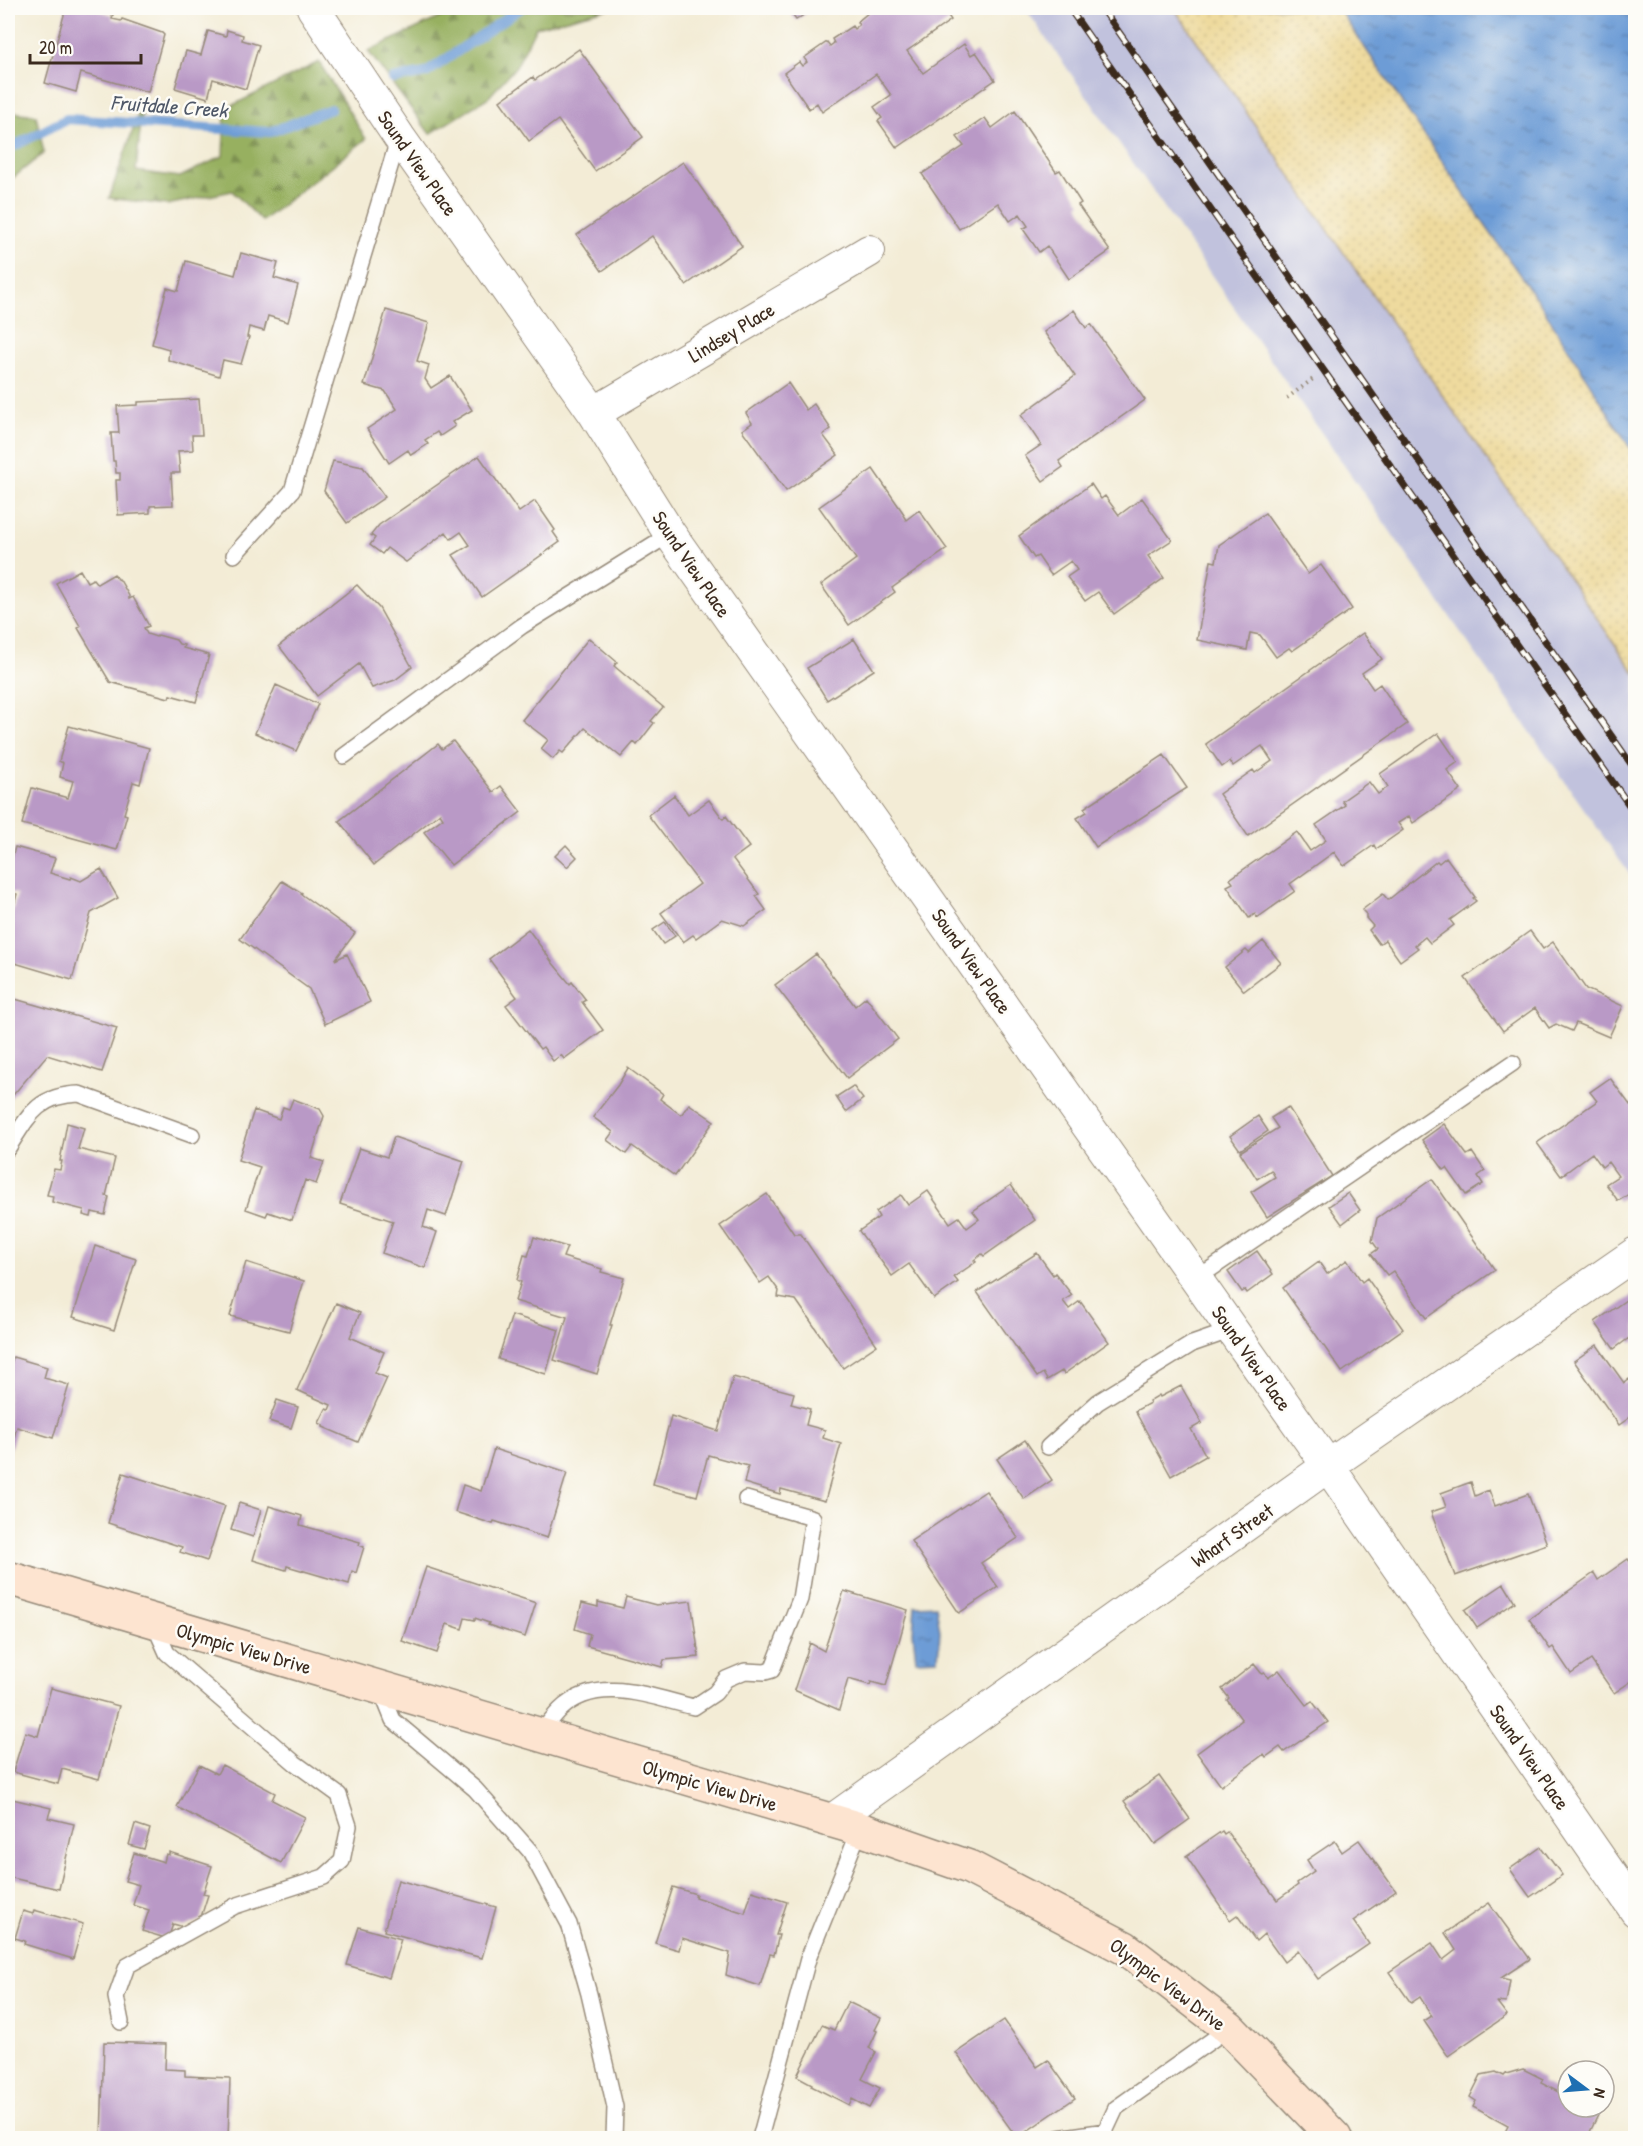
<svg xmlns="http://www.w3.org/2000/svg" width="1643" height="2146" font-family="'Patrick Hand',sans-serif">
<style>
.industrial{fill:#c1c2dd}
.forest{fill:url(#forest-firs);stroke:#696d40;stroke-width:1.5}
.sand{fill:url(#sand-dots);stroke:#94825e;stroke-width:1.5}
.water{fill:url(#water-ripples);stroke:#54637a;stroke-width:1.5}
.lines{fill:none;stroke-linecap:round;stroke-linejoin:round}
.stream{stroke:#6d9cd6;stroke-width:10}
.building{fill:#b999c6}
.lane-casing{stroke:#978b7a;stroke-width:18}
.street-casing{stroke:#978b7a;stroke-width:34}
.secondary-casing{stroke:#978b7a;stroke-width:36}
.path{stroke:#978b7a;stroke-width:4;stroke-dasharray:1.5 4.5;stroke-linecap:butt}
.lane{stroke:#fff;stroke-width:15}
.street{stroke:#fff;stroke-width:32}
.secondary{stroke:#fde4d0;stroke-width:33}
.rail-casing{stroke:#3b2a1e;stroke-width:7}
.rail{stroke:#fdfcf7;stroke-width:4.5;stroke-dasharray:14;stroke-linecap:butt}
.labels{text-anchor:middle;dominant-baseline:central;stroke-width:5;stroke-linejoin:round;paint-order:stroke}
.street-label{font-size:20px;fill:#3b2a1e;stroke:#fdfcf7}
.water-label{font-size:21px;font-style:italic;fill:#4f5868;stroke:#fdfcf7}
</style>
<defs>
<pattern id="forest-firs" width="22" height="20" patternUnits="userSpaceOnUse" patternTransform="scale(1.5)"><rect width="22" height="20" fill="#97b061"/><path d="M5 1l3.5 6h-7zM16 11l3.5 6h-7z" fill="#7c8f4f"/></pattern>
<pattern id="sand-dots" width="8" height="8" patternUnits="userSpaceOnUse" patternTransform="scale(1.5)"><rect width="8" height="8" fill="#eeda9e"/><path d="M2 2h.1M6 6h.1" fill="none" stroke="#cdbb88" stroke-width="1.8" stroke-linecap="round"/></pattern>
<pattern id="water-ripples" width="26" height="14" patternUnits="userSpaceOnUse" patternTransform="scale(1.5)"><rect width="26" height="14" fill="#6d9cd6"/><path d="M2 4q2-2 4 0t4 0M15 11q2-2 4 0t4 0" fill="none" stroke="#5b7fad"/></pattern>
</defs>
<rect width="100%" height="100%" fill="#fdfcf7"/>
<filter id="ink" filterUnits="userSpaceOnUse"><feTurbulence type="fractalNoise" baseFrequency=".0167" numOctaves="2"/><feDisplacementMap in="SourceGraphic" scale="12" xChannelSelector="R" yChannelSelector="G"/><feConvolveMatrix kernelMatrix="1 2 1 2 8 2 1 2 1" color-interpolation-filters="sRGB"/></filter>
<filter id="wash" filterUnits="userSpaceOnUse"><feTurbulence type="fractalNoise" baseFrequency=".008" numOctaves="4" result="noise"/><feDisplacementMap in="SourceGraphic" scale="24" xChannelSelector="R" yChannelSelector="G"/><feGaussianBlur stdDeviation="1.35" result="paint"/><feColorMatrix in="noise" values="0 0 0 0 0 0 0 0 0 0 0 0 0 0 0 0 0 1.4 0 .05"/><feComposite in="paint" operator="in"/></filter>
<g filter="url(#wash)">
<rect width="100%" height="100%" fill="#f3ecd6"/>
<path class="industrial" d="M1025,8H1174L1635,674V882Z"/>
<path class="forest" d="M460,8H610L536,27L517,65L489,97L430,134L368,51Z
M319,62L366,139L262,221L232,191L167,205L109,198L143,101L136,171L180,177L223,156L225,109Z
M8,104L13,112L36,115L44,153L8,182Z"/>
<path class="sand" d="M1174,8H1368L1635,406V673Z"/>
<path class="water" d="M1338,8H1635V456L1543,308L1487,228Z
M936,1605L940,1631L938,1659L916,1660L913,1632L915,1606Z"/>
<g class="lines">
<path class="stream" d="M393,79L426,73L521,8
M8,149L67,119L270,132L331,109"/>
</g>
<g id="blocks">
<path class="building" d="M66,8H89L113,15L112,19L121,21L122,19L162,33L164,35L148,92L81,73L76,92L45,83Z
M787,8H814L796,20Z
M874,8H943L951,20L907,51L923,73L964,44L971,55L976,52L995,80L897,148L878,121L882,118L874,107L891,95L876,74L822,112L817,103L809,109L784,73L799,62L802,66L807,62L804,58L827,42L830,46L834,43L832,39L852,26L854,29L859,25L857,22Z
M227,30L243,35L242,40L259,45L246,89L213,79L208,98L175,88L186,51L201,55L208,31L226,36Z
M579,49L643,137L595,171L558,120L529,141L500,101L533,77L535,80Z
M1015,111L1056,172L1060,170L1081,203L1078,205L1110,251L1069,279L1047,246L1039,252L1023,229L1028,226L1020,214L1010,221L998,203L959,229L922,174L964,146L957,137L985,118L992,128Z
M683,162L742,246L686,285L652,236L602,271L577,235Z
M241,253L278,263L274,278L298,285L288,322L268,316L264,331L249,327L247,337H249L241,364L223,360L219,376L168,360L169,349L152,344L167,288L178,291L186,261L235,275Z
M386,310L429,323L417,361L429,365L425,379L431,388L450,376L472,410L452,422L455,426L440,436L437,432L425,440L428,444L411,455L408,450L389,463L367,429L397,409L385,391L364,385Z
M1074,310L1086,328L1091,324L1145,400L1059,461L1063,467L1043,481L1025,456L1041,445L1021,415L1075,376L1044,332Z
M788,383L806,410L814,404L831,429L823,435L838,455L786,491L742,430L752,423L746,413Z
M199,399L202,435H192L193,450L178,451L180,473H171L173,505L150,506V513L118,515L116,480H120V473H116L115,461H113L111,433H119L117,406L138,405V402Z
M479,456L519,512L535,501L555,530L553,532L560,542L482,597L453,555L470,545L461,532L451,539L446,532L406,562L387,548L382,554L370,545L375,538L371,535L379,525Z
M333,461L363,467L385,497L347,523L324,491Z
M873,469L904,514L903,515L906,520L919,510L947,549L892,588L895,592L849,625L821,585L856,559L819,507Z
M1091,484L1101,499L1105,496L1119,515L1142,498L1172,540L1148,556L1164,578L1114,614L1098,592L1085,601L1067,577L1077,570L1071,561L1051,575L1038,556L1034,558L1019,536Z
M1265,513L1308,574L1321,565L1352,609L1292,651L1289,648L1276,657L1260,635L1250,633L1247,650L1197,640L1211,561L1216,562L1219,545Z
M80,570L87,582L93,579L97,584L114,574L116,578L120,580L129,596V599L133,597L149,626L144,628L147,634L156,637L158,635L176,640L179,644L184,645L183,648L209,655L196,702L170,695L169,698L110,682L78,628L80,626L56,583Z
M357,585L379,608L412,667L395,680L372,688L359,664L317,696L279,646Z
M1363,633L1382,659L1362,673L1373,689L1380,684L1407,724L1248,836L1219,794L1253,770L1255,773L1272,761L1262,746L1233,766L1230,761L1222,767L1206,744Z
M589,638L617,662L614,666L663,707L651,721L654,723L637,745L634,742L621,757L585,728L563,753L560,751L553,759L541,749L548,740L522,720Z
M854,639L874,670L827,700L807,668Z
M276,685L318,704L296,751L255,733Z
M69,726L149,748L140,784L133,782L124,814L127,815L117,850L22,824L32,788L68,798L73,781L60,777L63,763L59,761Z
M1438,733L1458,762L1447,770L1461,790L1413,823L1409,816L1398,823L1403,830L1376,849L1374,845L1344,866L1334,852L1290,884L1295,891L1257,918L1255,914L1249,918L1227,886L1233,883L1230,879L1297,832L1310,851L1326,840L1316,825L1345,805L1342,801L1369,782L1378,794L1388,787L1380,774Z
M453,741L493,792L501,786L521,812L451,865L424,832L443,818L440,813L374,865L339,821L438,744L442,749Z
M1164,755L1187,788L1096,847L1077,818L1087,812L1084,808Z
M674,795L688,815L709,800L723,819L726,816L749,847L733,859L759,894L756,896L766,910L744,926L722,919L696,938L693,935L683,942L661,913L700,884L648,815Z
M566,845L577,857L567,867L555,856Z
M15,847L55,858L50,873L70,879L71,877L81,881L101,869L118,898L91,913L72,980L8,961V928L17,894L8,892V874Z
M1446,857L1475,897L1473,898L1476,901L1450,920L1454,925L1430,943L1425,937L1415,945L1418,948L1400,961L1385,940L1379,944L1369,930L1373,926L1366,918V914L1362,910L1383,894L1388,900L1437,861L1439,863Z
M282,881L302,893L301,894L355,933L335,960L347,954L370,1002L325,1024L309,989L240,939Z
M665,922L675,936L663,944L653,930Z
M528,929L552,962L570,984L572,982L586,1000L582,1002L603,1030L564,1059L561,1055L553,1061L543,1047L540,1049L506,1005L517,997L489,959Z
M1530,931L1543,949L1553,942L1586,989L1623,1006L1609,1037L1576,1023L1572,1031L1556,1024L1549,1028L1535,1008L1503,1031L1465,978Z
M1263,941L1281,963L1244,991L1225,967L1246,950L1249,953Z
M816,954L855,1006L866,997L898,1039L847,1078L775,985Z
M15,999L117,1028L102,1072L47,1055L8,1101V1008Z
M628,1068L663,1094L660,1099L681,1115L689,1104L714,1121L675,1176L632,1146L626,1154L607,1140L613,1132L593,1117L618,1085Z
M1610,1078L1630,1105L1636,1101V1190L1618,1201L1606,1184L1618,1176L1608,1162L1602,1167L1592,1153L1561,1176L1537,1143L1597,1101L1590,1092Z
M853,1086L863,1099L846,1112L836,1097Z
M293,1099L320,1109L324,1116L311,1158L324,1162L316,1184L305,1180L292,1220L268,1212L266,1216L246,1209L260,1167L238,1160L254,1110L279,1119L283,1107L289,1109Z
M1288,1107L1332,1176L1267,1217L1251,1192L1275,1177L1271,1170L1257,1179L1240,1152L1278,1128L1271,1118Z
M1258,1116L1268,1131L1240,1150L1230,1136Z
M67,1123L84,1128L78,1149L115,1158L106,1196L109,1197L105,1215L92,1212L91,1217L83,1215L84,1210L52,1202L53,1196L47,1195L54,1169L60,1170L62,1161H60Z
M1444,1124L1467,1155L1472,1152L1485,1171L1478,1176L1483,1184L1466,1195L1447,1168L1444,1170L1422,1140Z
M394,1137L464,1161L446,1216L428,1210L423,1227L437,1232L425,1268L382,1253L393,1221L340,1204L359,1148L387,1157Z
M1432,1179L1495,1270L1426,1318L1393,1271L1387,1275L1371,1254L1378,1249L1372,1241L1377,1218Z
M1011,1185L1035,1220L984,1256L982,1254L974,1260L976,1262L954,1277L958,1282L934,1299L909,1264L892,1276L859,1231L879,1217L876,1212L901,1195L908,1205L928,1191L950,1223L959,1217L967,1228L979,1219L973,1211Z
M1348,1193L1360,1210L1342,1224L1329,1206Z
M767,1194L794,1234H801L877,1345L843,1368L796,1300L778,1297L779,1291L769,1277L760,1283L720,1226Z
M534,1237L567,1247L563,1257L602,1269L601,1272L624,1278L610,1325H612L597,1374L554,1360L567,1317L515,1301L521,1282L517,1280L524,1255L528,1256Z
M95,1246L136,1259L114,1330L73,1317Z
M1257,1251L1273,1274L1247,1293L1245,1290L1242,1292L1228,1272Z
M1037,1253L1053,1275L1055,1273L1072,1295L1063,1301L1069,1309L1080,1301L1109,1342L1064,1374L1062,1371L1047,1380L1043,1373L1037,1377L977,1292Z
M1347,1260L1362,1282L1367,1278L1403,1329L1342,1372L1283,1288L1319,1262L1327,1274Z
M246,1262L304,1281L289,1331L230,1316Z
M1636,1293V1341L1632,1343L1629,1338L1614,1349L1595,1322Z
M336,1303L360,1313L350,1337L384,1352L375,1373L387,1378L358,1442L323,1427V1425L319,1423L326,1409L329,1410L331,1405L297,1390Z
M512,1315L559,1330L546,1374L498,1359Z
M1597,1345L1624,1383L1629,1379L1636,1389V1413L1619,1425L1574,1361Z
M13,1357L47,1367L44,1378L69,1385L53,1438L17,1427L8,1457V1367L10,1368Z
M733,1377L794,1393L791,1404L810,1409L806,1425L825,1430L823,1438L841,1444L825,1501L781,1489L780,1494L744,1483L748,1466L708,1455L697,1496L653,1484L671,1416L718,1431Z
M1181,1386L1202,1423L1191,1429L1206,1456L1171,1476L1135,1411L1150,1403L1149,1401L1159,1395L1160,1397Z
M277,1400L298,1407L291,1428L269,1421Z
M1025,1440L1052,1480L1024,1499L997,1459Z
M494,1449L567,1473L547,1538L494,1521L493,1524L455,1512L463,1485L481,1491Z
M123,1473L225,1506L207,1561L180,1552L182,1547L108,1523Z
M1471,1482L1475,1496L1489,1490L1495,1506L1528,1494L1547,1544L1455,1576L1431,1512L1446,1507L1441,1493Z
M986,1491L1018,1538L981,1563L998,1587L959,1613L911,1541Z
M239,1503L261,1510L253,1537L231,1530Z
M269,1506L302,1516L300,1525L360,1542L359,1545L364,1547L356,1573L352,1571L349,1584L287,1566L286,1570L253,1560Z
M1628,1559L1636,1570V1678L1614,1693L1591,1660L1571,1674L1553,1647L1550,1649L1529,1619L1594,1573L1598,1580Z
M426,1567L536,1603L525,1637L488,1625L489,1623L475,1618V1620L465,1618L462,1629L447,1624L437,1653L402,1641Z
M1504,1584L1515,1602L1477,1628L1465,1610Z
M844,1591L908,1610L886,1686L871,1682L870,1685L848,1679L839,1710L794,1690L810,1643L824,1651Z
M626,1597L656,1605L691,1601L699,1657L664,1660L662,1667L587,1646L590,1634L575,1629L582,1603L598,1607V1602L623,1608Z
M1254,1664L1262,1674L1265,1673L1268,1678L1279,1670L1306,1705L1312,1701L1328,1722L1284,1752L1280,1747L1266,1757L1264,1754L1221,1786L1197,1753L1242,1720L1227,1700L1229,1698L1222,1689Z
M51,1688L119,1706L99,1779L62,1769L58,1784L13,1772L25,1732L38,1736Z
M199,1765L217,1774L222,1765L275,1793L272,1800L305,1817L281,1863L177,1807Z
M1159,1776L1190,1819L1155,1844L1124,1801Z
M8,1798L51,1808L48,1818L74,1824L59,1889L8,1877Z
M135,1824L150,1829L144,1849L129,1845Z
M1222,1831L1224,1834L1227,1832L1277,1900L1298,1885L1297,1883L1314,1871L1307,1860L1335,1841L1342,1852L1359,1840L1396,1891L1353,1921L1369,1944L1318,1979L1298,1951L1284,1962L1264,1934L1256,1941L1237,1915L1230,1920L1186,1856Z
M1541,1847L1562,1875L1530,1897L1510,1869Z
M169,1852L212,1866L203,1894L208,1895L200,1920L184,1927L173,1924L169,1936L162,1937L142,1931L149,1910L133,1905L139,1885L125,1881L134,1853L164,1862L166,1854L169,1855Z
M398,1880L496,1907L482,1958L384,1931Z
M673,1887L696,1894L695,1897L745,1913L752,1891L787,1902L776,1935H779L774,1955L770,1954L760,1986L726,1975L730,1953L682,1938L679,1950L655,1943Z
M1489,1903L1530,1959L1501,1978L1510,1980L1506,2003L1497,2002L1507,2015L1448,2056L1424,2021L1432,2016L1420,1997L1411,2003L1389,1972L1432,1943L1443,1960L1456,1950L1445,1933Z
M34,1910L83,1924L73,1959L24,1944L25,1941L15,1938L23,1911L33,1914Z
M359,1927L401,1939L389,1978L347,1965Z
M848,2002L881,2018L875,2030L877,2031L869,2048L876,2052L862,2079L880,2088L869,2108L852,2099L849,2105L811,2086L812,2084L797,2076L822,2025L834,2030Z
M1004,2020L1037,2067L1048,2060L1075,2098L1017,2138L956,2053Z
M104,2042L166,2044L165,2069L185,2070V2076L230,2078L228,2138H101Z
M1523,2069L1543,2079L1541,2083L1568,2097V2107H1587L1599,2113L1587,2138L1583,2136L1584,2138H1502L1508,2126L1473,2107L1476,2101L1470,2097L1481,2075L1496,2072L1504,2076L1506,2074Z"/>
</g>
</g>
<g filter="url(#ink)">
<use href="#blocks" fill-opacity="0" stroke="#978b7a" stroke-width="1.5"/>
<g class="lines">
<defs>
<path id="lane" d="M234,555L292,491L399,137
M344,756L522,626L670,534
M8,1148C28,1117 37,1095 79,1094L192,1135
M1196,1279L1513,1063
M1048,1447L1098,1402L1192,1344L1232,1330
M380,1688L393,1720L475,1789L530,1851L569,1924L589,1994L615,2107L614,2138
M539,1735C546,1726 553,1717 560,1710C597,1674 651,1697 694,1707L715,1693L726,1679L745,1671L765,1672L772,1670L800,1599L813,1518L746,1499
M121,2022L116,1997L127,1966L235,1906L324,1877L342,1861L349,1826L339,1795L295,1763L167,1653L154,1624
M760,2138L808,1959L860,1829
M1058,2138L1106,2131
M1102,2138L1116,2108L1229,2028"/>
<path id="street" d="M313,8L399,137L594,413L670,534L1328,1466L1636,1911
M594,413L869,251
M831,1821L1328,1466L1636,1253"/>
<path id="secondary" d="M8,1578L860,1829L969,1867L1125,1948L1229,2028L1335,2138"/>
</defs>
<use href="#lane" class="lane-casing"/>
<use href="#street" class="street-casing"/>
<use href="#secondary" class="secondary-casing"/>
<path class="path" d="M1287,398L1313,379"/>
<use href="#lane" class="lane"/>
<use href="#street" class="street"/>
<use href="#secondary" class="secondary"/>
<defs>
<path id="rail" d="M1069,8L1636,815
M1102,8L1636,771"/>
</defs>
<use href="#rail" class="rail-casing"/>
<use href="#rail" class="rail"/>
</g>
</g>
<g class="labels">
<g class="street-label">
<text transform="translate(418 163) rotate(55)">Sound View Place</text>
<text transform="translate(731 332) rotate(-31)">Lindsey Place</text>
<text transform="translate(692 564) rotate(56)">Sound View Place</text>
<text transform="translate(972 961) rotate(55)">Sound View Place</text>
<text transform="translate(1252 1358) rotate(55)">Sound View Place</text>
<text transform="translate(1232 1535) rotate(-35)">Wharf Street</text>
<text transform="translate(244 1648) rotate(16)">Olympic View Drive</text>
<text transform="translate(1530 1757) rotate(55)">Sound View Place</text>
<text transform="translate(710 1785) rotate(16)">Olympic View Drive</text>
<text transform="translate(1168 1984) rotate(37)">Olympic View Drive</text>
</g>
<g class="water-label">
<text transform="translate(169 106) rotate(4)">Fruitdale Creek</text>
</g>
</g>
<rect width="1643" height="2146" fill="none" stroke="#fdfcf7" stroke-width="30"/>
<g transform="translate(1586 2089) rotate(106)"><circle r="28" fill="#fdfcf7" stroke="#afa8a0" stroke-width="1.5"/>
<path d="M0-4.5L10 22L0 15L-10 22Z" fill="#1f6fb2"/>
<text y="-9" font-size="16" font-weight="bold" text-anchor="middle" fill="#3b2a1e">N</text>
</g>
<path d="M30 54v9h111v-9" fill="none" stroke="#3b2a1e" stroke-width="3"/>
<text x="39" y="54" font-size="18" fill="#3b2a1e" stroke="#fdfcf7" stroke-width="4.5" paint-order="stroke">20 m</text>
</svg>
